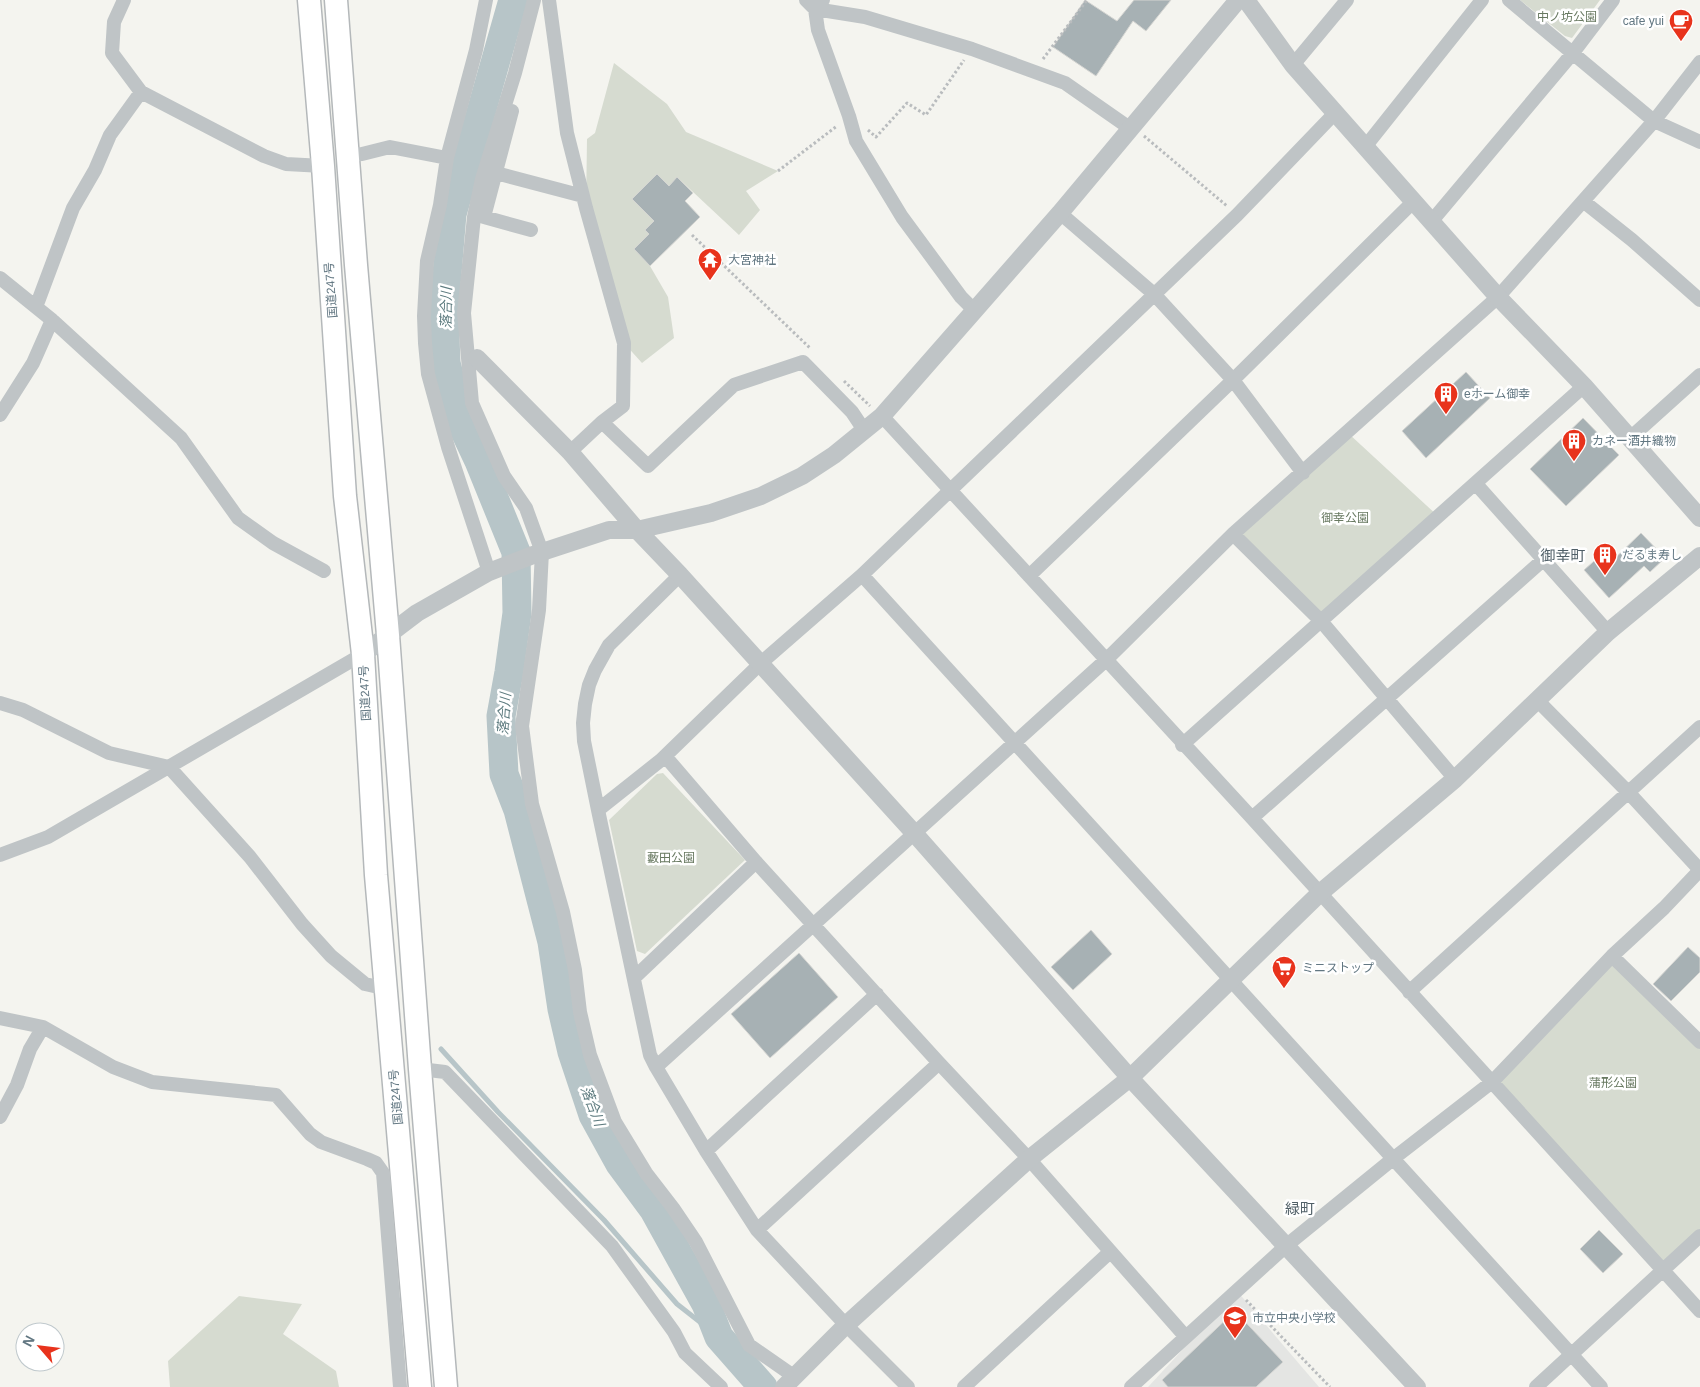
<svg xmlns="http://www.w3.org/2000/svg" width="1700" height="1387" font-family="Helvetica,'Noto Sans JP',sans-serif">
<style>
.built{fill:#e4e5e3}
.green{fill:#d6dbd0}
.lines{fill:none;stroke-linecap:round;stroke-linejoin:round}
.stream{stroke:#b7c5c8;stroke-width:5}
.river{stroke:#b7c5c8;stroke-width:29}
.building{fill:#a7b1b4;stroke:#d5d5d2}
.trunk-casing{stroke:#b4b8ba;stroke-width:25}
.path{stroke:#b9bcbe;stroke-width:3;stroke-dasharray:2.5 2.5;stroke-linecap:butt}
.minor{stroke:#bfc4c6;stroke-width:14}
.tertiary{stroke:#bfc4c6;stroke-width:18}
.trunk{stroke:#fff;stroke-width:22}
.labels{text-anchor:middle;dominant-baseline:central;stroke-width:5;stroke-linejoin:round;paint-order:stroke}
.park-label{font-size:12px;fill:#687961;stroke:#fff}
.poi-label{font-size:12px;fill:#627782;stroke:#fff;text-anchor:start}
.street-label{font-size:12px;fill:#627782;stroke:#fff}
.water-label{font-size:14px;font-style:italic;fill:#5d7b7f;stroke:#fff}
.quarter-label{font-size:15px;fill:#505f67;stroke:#fff}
</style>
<rect width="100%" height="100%" fill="#f4f4ef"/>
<path class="built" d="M1237,1291L1319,1387H1148Z"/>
<path class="green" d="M1520,0H1600L1572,38L1565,36Z
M614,63L667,104L686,132L778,171L746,191L760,210L739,235L677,177L669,186L657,174L654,221L645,230L649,234L634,249L650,266L668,297L674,338L642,363L624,343L586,208L587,139L595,133Z
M1348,433L1439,517L1321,621L1233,534Z
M663,773L745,860L645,954L637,951L609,820L657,774Z
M1612,956L1700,1042V1236L1663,1270L1492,1082Z
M239,1296L302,1304L283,1334L336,1371L339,1387H170L168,1361Z"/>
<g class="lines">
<path class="stream" d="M441,1049L498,1112L604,1220L677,1304L719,1337"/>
<path class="river" d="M513,0L452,214L444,310L446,363L461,423L479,461L516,552L517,613L509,672L501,716L504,774L518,810L536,880L552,942L562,1009L572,1052L593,1115L620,1164L654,1210L706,1304L719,1337L763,1387"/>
</g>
<path class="building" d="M1085,0L1117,21L1134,0H1171L1146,31L1133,21L1096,76L1053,47Z
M657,174L669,186L677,177L693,193L685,201L700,217L650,266L634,249L649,234L645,230L654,221L632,199Z
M1466,372L1490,398L1426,458L1402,431Z
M1583,418L1619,455L1566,506L1530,469Z
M1641,533L1665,558L1650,572L1644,566L1609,598L1584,570L1602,554L1610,563Z
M1091,930L1112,954L1073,990L1051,967Z
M1688,947L1700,958V972L1671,1001L1653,984Z
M799,953L838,997L770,1058L731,1014Z
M1599,1230L1623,1254L1603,1273L1580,1249Z
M1235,1311L1283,1362L1256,1387H1168L1162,1380Z"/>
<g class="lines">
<defs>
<path id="trunk" d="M309,0L323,166L345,496L363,654L376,875L420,1387
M336,0L356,265L388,635L420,1069L446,1387"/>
</defs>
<use href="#trunk" class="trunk-casing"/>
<path class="path" d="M1043,59L1087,0
M868,130L876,137L907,103L926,115L964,60
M1144,136L1227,206
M778,171L837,126
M692,235L811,349
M844,381L870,406
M1246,1300L1330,1387"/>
<path class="minor" d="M124,0L114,22L112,53L141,92L264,156L286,164L323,166
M486,0L476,50L447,158L440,205L427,261L424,316L425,343L428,374L448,447L489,572
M534,0L515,73L482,179L474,217L464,313L472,403L504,476L526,508L542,552L539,610L522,726L532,804L563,912L575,970L580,1012L590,1055L615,1122L646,1173L673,1208L696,1242L749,1345L795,1377
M549,0L567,133L586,208L624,343L623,406L602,422
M806,0L815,9L865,17L972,49L1065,83L1131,129
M823,0L815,9L818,30L849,116L856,141L902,217L961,297L975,311
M1509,0L1654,121L1700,142
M1293,65L1347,0
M512,111L484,217L531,230
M1365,147L1482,0
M348,155L362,154L390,147L447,158
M496,173L583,196
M1583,201L1632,240L1700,300
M1060,213L1154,294L1233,380L1303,473
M1431,222L1572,54L1613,0
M0,278L52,320L181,438L238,518L273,543L324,571
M36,307L73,208L95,170L110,135L141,92
M0,415L33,363L52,320
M882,416L1252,818L1700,1311
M1629,439L1700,375
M570,452L602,422L648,466L734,385L803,362L852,412L864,430
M1476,484L1608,632
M1233,534L1321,621L1455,779
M680,575L609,645L595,670L589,685L585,704L583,723L584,741L598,810L650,1055L656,1067L706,1151L757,1230L846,1325L908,1387
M862,575L1601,1387
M1029,576L1233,380L1413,202
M1537,700L1629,793L1700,870
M0,703L23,710L109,753L169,767L250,857L302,924L331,956L365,984L387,989
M1182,745L1584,386
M665,756L756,862L939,1063L1029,1159L1185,1336
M598,810L661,760L761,663L862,575L1237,215L1335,113
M1252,818L1543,560
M0,855L48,837L363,654
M1612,956L1700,1042
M635,977L756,862
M1409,992L1700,727
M0,1018L43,1027L113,1067L152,1082L276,1095L310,1134L321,1142L367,1159L376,1163L383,1173L400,1387
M656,1067L1106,660L1233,534L1498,297L1654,121L1700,62
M420,1069L445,1072L612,1246L674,1332L685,1353L721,1387
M0,1117L17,1085L30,1049L43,1027
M706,1151L877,994
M757,1230L939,1063
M964,1387L1110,1252
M1131,1387L1287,1245L1394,1158L1492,1082L1612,956L1664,908L1700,870
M1536,1387L1700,1236"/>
<path class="tertiary" d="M1246,0L1293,65L1498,297L1584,386L1700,518
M477,358L570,452L637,530L680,575L915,834L1130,1078L1417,1387
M363,654L417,613L489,572L533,555L609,530H637L711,513L761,496L802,476L834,455L882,416L1060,213L1238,0
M784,1387L846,1325L1029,1159L1130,1078L1320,893L1455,779L1608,632L1700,556"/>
<use href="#trunk" class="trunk"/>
</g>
<defs>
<symbol id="cafe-pin" viewBox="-11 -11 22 30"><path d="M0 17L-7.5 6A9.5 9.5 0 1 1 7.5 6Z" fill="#e8331c" stroke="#fff"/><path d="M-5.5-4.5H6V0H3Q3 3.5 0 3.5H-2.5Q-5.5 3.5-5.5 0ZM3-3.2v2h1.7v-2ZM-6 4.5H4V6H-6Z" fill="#fff"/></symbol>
<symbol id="temple-pin" viewBox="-11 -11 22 30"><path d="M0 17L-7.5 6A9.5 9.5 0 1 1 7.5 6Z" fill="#e8331c" stroke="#fff"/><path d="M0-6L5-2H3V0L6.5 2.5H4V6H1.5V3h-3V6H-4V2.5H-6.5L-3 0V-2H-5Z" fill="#fff"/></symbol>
<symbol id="building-pin" viewBox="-11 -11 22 30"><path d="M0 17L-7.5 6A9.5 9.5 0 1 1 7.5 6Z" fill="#e8331c" stroke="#fff"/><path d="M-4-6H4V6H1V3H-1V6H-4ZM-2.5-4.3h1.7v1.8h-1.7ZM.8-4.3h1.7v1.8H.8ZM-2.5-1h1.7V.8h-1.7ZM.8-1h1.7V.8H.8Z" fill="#fff"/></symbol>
<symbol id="supermarket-pin" viewBox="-11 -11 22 30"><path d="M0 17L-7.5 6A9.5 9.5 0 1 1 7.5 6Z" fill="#e8331c" stroke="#fff"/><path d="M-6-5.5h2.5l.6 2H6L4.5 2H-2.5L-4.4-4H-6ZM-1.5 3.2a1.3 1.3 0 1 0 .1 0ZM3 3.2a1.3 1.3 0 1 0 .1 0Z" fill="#fff"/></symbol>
<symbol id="school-pin" viewBox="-11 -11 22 30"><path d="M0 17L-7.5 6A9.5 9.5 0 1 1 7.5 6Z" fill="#e8331c" stroke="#fff"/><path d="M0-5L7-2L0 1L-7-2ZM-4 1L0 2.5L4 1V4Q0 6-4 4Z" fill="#fff"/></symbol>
</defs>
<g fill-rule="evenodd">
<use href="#cafe-pin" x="1667" y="7" width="28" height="38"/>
<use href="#temple-pin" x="696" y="246" width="28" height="38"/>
<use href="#building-pin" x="1432" y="380" width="28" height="38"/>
<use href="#building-pin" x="1560" y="427" width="28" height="38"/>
<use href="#building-pin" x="1591" y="541" width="28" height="38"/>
<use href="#supermarket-pin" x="1270" y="954" width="28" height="38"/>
<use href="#school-pin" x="1221" y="1304" width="28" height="38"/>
</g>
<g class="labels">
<g class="park-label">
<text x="1567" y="17">中ノ坊公園</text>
<text x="1345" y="518">御幸公園</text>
<text x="671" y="858">藪田公園</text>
<text x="1613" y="1083">蒲形公園</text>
</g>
<g class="poi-label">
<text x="1664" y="21" text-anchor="end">cafe yui</text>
<text x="728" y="260">大宮神社</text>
<text x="1464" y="394">eホーム御幸</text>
<text x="1592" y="441">カネー酒井織物</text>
<text x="1622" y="555">だるま寿し</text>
<text x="1302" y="968">ミニストップ</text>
<text x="1252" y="1318">市立中央小学校</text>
</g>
<g class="street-label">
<text transform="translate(331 290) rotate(-94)">国道247号</text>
<text transform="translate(365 693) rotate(-93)">国道247号</text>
<text transform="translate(396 1097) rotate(-95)">国道247号</text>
</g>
<g class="water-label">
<text transform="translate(446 308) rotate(-89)">落合川</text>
<text transform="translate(504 714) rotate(-86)">落合川</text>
<text transform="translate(593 1106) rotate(69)">落合川</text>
</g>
<g class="quarter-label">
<text x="1563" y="555">御幸町</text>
<text x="1300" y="1208">緑町</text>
</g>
</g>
<g transform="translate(40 1347) rotate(298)"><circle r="24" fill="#ffffff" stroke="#c0c9cd"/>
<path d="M0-4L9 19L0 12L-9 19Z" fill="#e8331c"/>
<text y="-8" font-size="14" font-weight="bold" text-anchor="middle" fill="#627782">N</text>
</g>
</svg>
